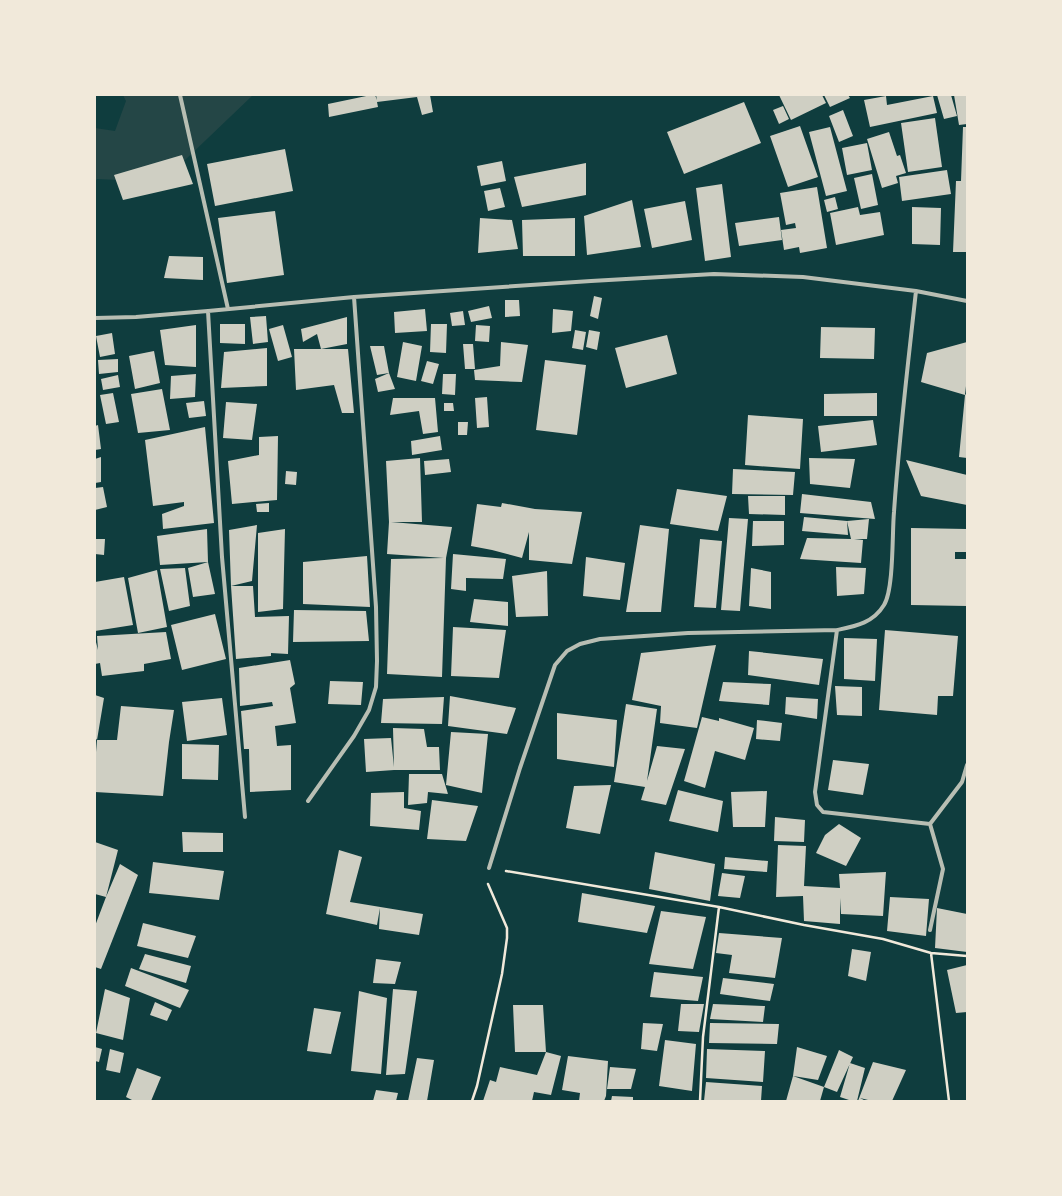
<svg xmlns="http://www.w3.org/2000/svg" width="1062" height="1196" font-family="'Nunito Sans',sans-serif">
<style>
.green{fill:#244646}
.building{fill:#cfcfc3}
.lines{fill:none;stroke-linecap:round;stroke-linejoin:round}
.path{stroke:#f1e9da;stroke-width:2.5}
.minor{stroke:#b8beb3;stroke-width:4}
</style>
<rect width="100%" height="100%" fill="#0f3d3e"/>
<path class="green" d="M123,95H253L162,182L97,179L95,182V128L115,131L126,101Z"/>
<path class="building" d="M371,95H375L377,100L376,95H430L433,112L422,115L417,97L377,102L378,107L329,117L328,104Z
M779,95H822L826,103L791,120Z
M824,95H848L850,98L830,107Z
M937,95H951L957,116L944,119Z
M954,95H967V124L959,125Z
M886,96L887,105L933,96L937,113L870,127L864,100Z
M744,102L761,143L684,174L667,132Z
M783,106L789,119L779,124L773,110Z
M843,110L853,136L839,142L829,116Z
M935,118L942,167L908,172L901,123Z
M800,126L818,177L788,187L770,136Z
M830,127L847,191L826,196L809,132Z
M963,127H967V252H953L956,181H961Z
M889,132L897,156L900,155L906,173L896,176L898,183L882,188L867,139Z
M867,143L872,170L847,175L842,148Z
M285,149L293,191L215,206L207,164Z
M182,155L193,184L123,200L114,175Z
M502,161L506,181L481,186L477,166Z
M586,163V195L522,207L514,177Z
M947,170L951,194L902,201L899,177Z
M872,174L878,205L861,209L854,178Z
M722,184L731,257L705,261L696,188Z
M817,187L827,248L800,253L799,247L784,250L781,230L796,228L795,223L786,225L780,193Z
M500,188L505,207L488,211L484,191Z
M835,197L838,209L827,212L824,200Z
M632,200L641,247L587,255L584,216Z
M685,201L692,240L652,248L644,209Z
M858,207L860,215L880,212L884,235L836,245L830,213Z
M912,207L941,208L940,245L912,244Z
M275,211L284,275L227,283L218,218Z
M779,217L782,240L739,246L735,223Z
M480,218L512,220L518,249L478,253Z
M575,218V256H523L522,220Z
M169,256L203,257V280L164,278Z
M594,296L602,298L598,319L590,316Z
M505,300H519L520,316L505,317Z
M489,306L492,318L471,322L468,311Z
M425,309L427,331L395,333L394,312Z
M553,309L573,311L571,331L552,333Z
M463,311L465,325L452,326L450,313Z
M266,316L268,342L253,344L250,317Z
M347,317V344L321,349L317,334L303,342L301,329Z
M220,324H245V344L220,343Z
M431,324H447L446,353L430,352Z
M196,325V367L165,365L160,330Z
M283,325L292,357L278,361L269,329Z
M476,325L490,326L489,342L475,341Z
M821,327L875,328L874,359L820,358Z
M575,330L586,332L583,350L572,348Z
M589,330L600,332L597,350L586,347Z
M112,333L115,354L100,357L96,336Z
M667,335L677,374L626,388L615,348Z
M403,342L422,346L416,381L397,377Z
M501,342L528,345L522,382L475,380L474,370L500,366Z
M967,342V377L965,395L921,382L927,353Z
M463,344H473L475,369H465Z
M370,346H384L389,373L395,389L378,392L375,379L389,373L377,375Z
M267,348V386L221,388L224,352Z
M294,349H348L354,413H342L334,385L296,390Z
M154,351L160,383L135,389L129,356Z
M118,359V372L99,374L98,360Z
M545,360L586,365L577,435L536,430Z
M427,361L439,364L433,384L421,381Z
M196,374L195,397L170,399L171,376Z
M443,374H456L455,395L442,394Z
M118,375L120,387L103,390L101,379Z
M162,389L170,430L138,433L131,394Z
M113,393L119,422L106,424L100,395Z
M877,393V416H824V394Z
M967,393V458L959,457L965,395Z
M487,397L489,427L477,428L475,398Z
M393,398H435L438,432L423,434L419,411L390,415Z
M204,401L206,416L189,418L186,403Z
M226,402L257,404L252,440L223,438Z
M444,403H453L454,411H444Z
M748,415L803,419L800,469L745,465Z
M873,420L877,445L821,452L818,426Z
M458,422H468L467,435H458Z
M98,425L101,449L95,450V426Z
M205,427L214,523L163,529L162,514L184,506V502L153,506L145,440Z
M278,436L277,500L232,504L228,461L259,455V437Z
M440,436L442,450L412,455L411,441Z
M101,457V482L95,483V459Z
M420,458L422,522H391L452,527L446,558L442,677L387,674L391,559L444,558L387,554L389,522L386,461Z
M809,458L855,459L850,488L810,484Z
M449,459L451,472L425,475L424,461Z
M906,460L967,475V505L921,496Z
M733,469L795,472L793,495L732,494Z
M286,471L297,472L296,485L285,484Z
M103,487L107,507L95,510V488Z
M677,489L727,496L718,531L670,524Z
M802,494L871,502L875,519L800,513Z
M748,496H785V515L749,514Z
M269,503V512H257L256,504Z
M502,503L535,509L582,512L572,564L529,560V532L522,558L492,550L471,546L477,504L501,507Z
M804,517L847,521L848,535L802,531Z
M729,518L748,519L740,611L721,610Z
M869,519L867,539H854L863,540L861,563L800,559L807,538L851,539L847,521Z
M753,521H784V545L752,546Z
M257,525L252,581L231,586H253L255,617L289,616L288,654L271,653V656L236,659L231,586L229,530Z
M640,525L669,529L661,612H626Z
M911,528L967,529V552H955V559H967V606L911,605Z
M207,529L208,562L215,594L193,597L188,568L208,562L160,565L157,536Z
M285,529L283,609L258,612V533Z
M95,539H105L104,555L95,554Z
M700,539L722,541L716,608L694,607Z
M453,554L506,559L503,579L466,578V591L451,589Z
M367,556L370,607L303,604V562Z
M586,557L625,563L620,600L583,596Z
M836,567L866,568L864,594L837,596Z
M185,568L190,606L169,611L160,569Z
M751,568L771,572V609L749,606Z
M157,570L167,627L138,633L128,578Z
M547,571L548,616L516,617L512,576Z
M124,577L133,625L95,631V582Z
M474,599L508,602V626L470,622Z
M294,610L366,611L369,641L293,642Z
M215,614L226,659L182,670L171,625Z
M453,627L506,630L499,678L451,676Z
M885,630L958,636L953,696H938L937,715L879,710Z
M166,632L171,659L144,664V671L102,676L100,663L95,664V638L98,650L97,636Z
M844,638L877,639L875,681L844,679Z
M716,645L697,728L660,723L661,706L632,700L641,653Z
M749,651L823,659L819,685L748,675Z
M290,660L295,684L290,688L296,723L275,726L277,746L291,745V790L250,792L249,749H244L241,711L273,706L272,702L240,706L239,668Z
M330,681L363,682L361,705L328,704Z
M723,682L771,684L769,705L719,701Z
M835,686L862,687V716L837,715Z
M95,695L104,698L97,740H117L121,706L174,710L169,742L163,796L95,792V764L97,740L95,737Z
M450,696L516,708L507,734L448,726Z
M444,697L442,724L381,723L383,699Z
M786,697L818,699L817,719L785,714Z
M222,698L227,735L187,741L182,702Z
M626,704L657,709L647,781L657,746L685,749L666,805L641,800L645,787L614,782Z
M557,713L617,720L614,767L557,759Z
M702,717L719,721V718L754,728L745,760L715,751L705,788L684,781Z
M757,720L782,723L780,741L756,739Z
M393,728L424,729L427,747H439L440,770H394L366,772L364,739L391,738L394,767Z
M451,732L488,734L482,793L446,785Z
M182,744L219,745L218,780L182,779Z
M833,760L869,764L863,795L828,790Z
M409,774H442L448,794L428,792L427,803L408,805Z
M611,785L600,834L566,828L574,786Z
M678,790L723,801L718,832L669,821Z
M767,791L765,827H733L731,792Z
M404,792V808L421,811L419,830L370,826L371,793Z
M432,800L478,806L466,841L427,839Z
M775,817L805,820L804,842L774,841Z
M839,824L861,838L846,866L816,853L825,835Z
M182,832L223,833V852H183Z
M95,842L118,850L106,897L120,864L138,875L101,969L95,967V926L106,897L95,894Z
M778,845L806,846L804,886L840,888L839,874L886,872L883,916L841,914L840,898V924L804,921L803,896L776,897Z
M339,850L362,857L350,902L423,914L419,935L379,929L380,908L377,925L326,914Z
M655,852L715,864L710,901L649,889Z
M725,857L768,861L767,872L724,869Z
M153,862L224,871L219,900L149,893Z
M722,873L745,876L740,898L718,896Z
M582,893L655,906L647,933L578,922Z
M890,897L929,899L926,936L887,931Z
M937,908L967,914V952L935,948Z
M661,911L706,917L693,969L649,964Z
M143,923L196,936L188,958L137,946Z
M719,933L782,938L775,978L729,973L732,955L716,953Z
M852,949L871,952L866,981L848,976Z
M145,954L191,966L186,983L139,969Z
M376,959L401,962L395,984L373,983Z
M967,965V1012L956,1013L947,970Z
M131,968L189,990L180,1008L125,986Z
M654,972L703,977L698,1001L650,997Z
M723,978L774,984L770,1001L720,994Z
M105,989L130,998L123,1040L96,1033Z
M393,989L417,991L405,1074L386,1075Z
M359,991L387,998L381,1074L351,1071Z
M155,1002L172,1010L167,1021L150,1015Z
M681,1004H704L699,1032L678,1031Z
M713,1004L765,1006L763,1022L710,1019Z
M513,1005H543L546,1052L561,1056L551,1095L534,1092L532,1101H483L490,1080L496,1082L500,1067L537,1075L546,1052H515Z
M314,1008L341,1012L331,1054L307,1051Z
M643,1023L663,1024L657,1051L641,1049Z
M710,1023L779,1024L777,1044L709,1043Z
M665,1040L696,1044L692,1091L659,1086Z
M95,1047L102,1049L99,1062L95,1061Z
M797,1047L827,1056L818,1080L793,1076Z
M110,1049L124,1053L120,1073L106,1070Z
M707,1049L765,1051L763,1082L706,1078Z
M839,1050L853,1057L837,1092L824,1087Z
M568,1056L608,1061L606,1096L604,1101H579L580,1093L562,1090Z
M417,1058L434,1060L427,1101H408Z
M873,1062L906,1070L892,1101H872L860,1098L866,1101H858Z
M850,1063L865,1068L857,1101H852L840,1097Z
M610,1067L636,1069L631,1089H607Z
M137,1068L161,1077L151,1101H134L126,1097Z
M793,1076L824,1087L820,1101H786Z
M706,1082L762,1086L761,1101H704Z
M376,1090L398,1093L396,1101H373Z
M612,1096L633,1097V1101H611Z"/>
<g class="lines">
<path class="path" d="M506,871L719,907L804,925L883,939L931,953L967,956
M931,953L949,1101
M472,1101L477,1086L502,974L507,938V928L488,884
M700,1101L703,1037L719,907"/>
<path class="minor" d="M180,95L228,309
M208,311L222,557L245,817
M95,318L136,317L208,311L354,297L591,281L714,274L803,277L916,291L967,301
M837,630L815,792L817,805L823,812L930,824L943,869L930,930
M308,801L354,736L369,710L376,687L377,661L376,607L354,297
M930,824L962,782L967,765
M489,868L520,768L555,665L567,651L580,644L600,639L688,633L837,630C856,626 873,623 884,605C894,589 892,533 894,512C899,438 908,364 916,291"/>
</g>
<rect width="1062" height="1196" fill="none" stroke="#f1e9da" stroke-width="192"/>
</svg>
